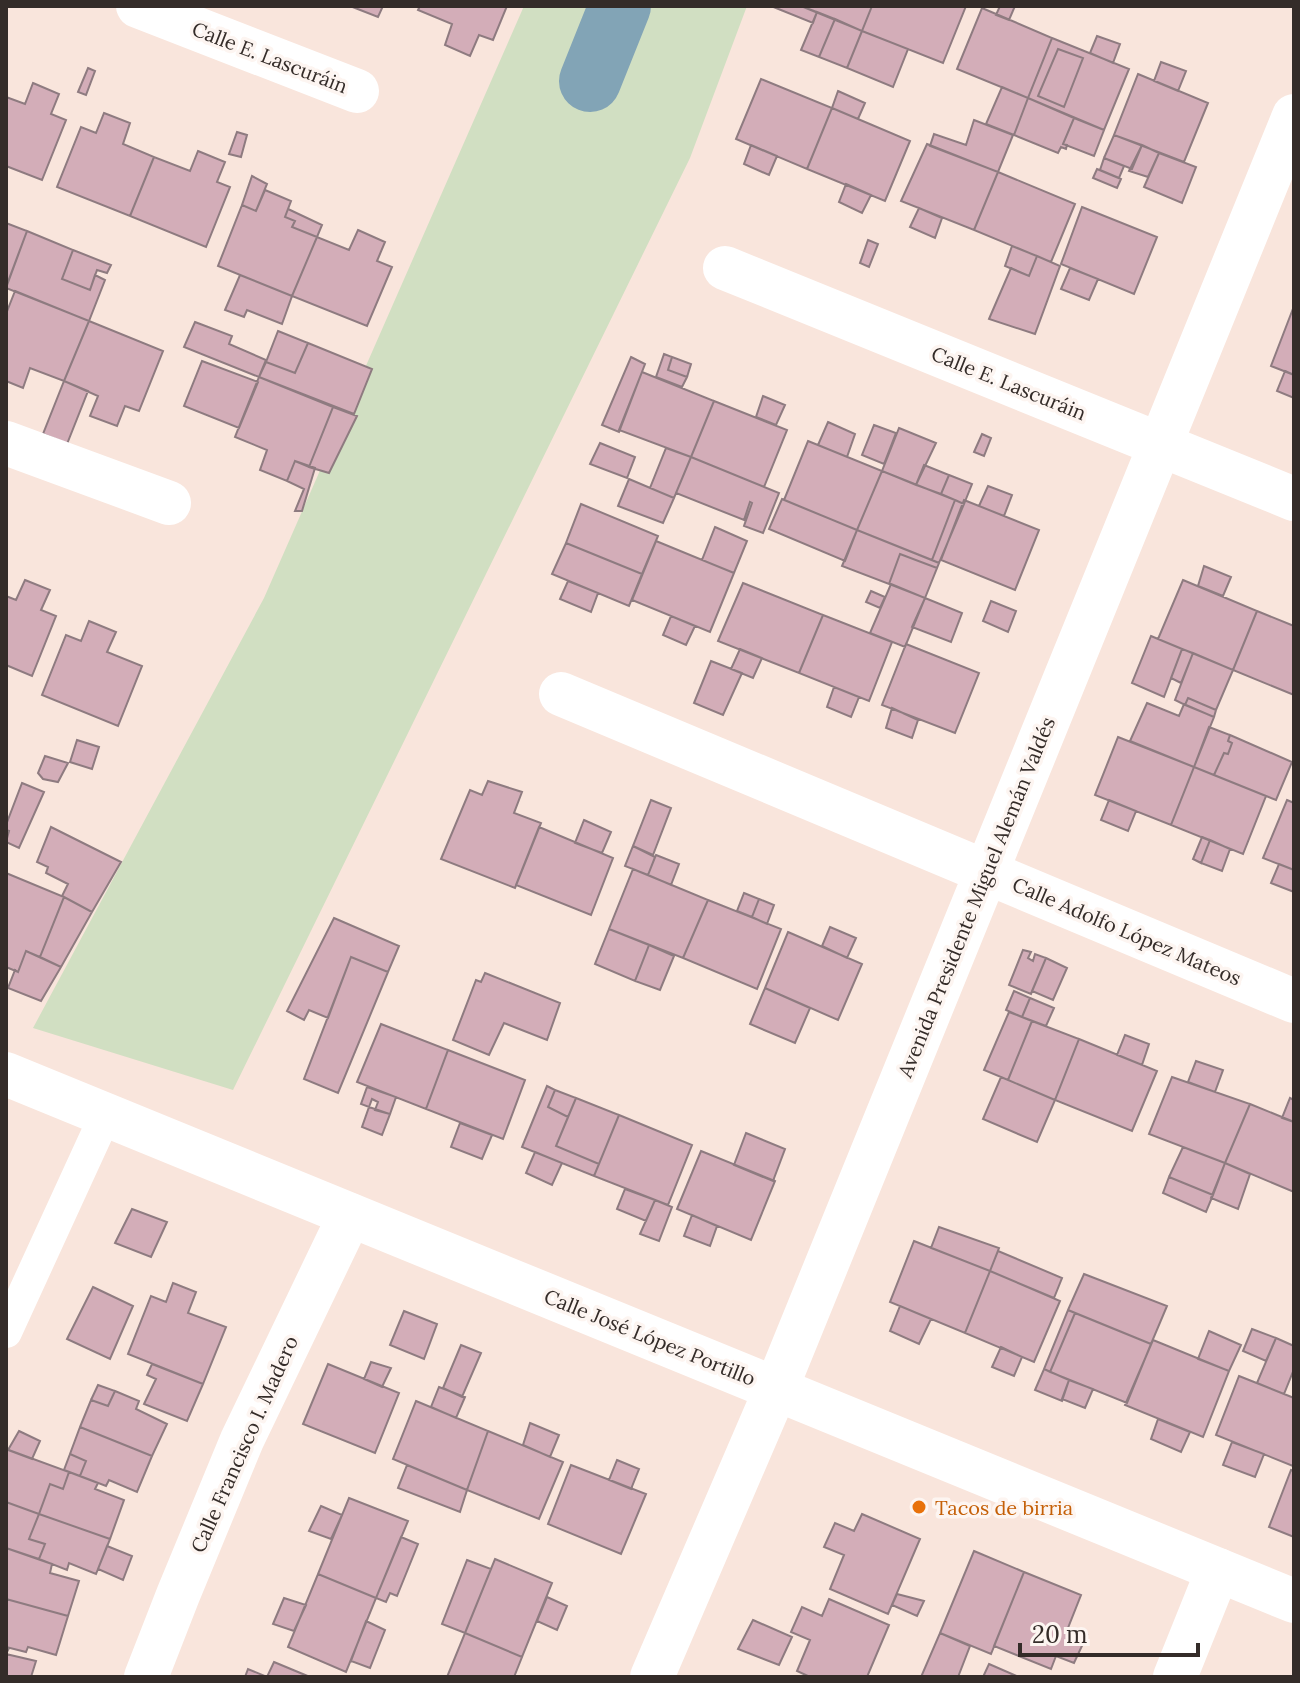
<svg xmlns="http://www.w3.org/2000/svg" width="1300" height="1683" font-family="Lora,serif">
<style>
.green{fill:#d1dfc2}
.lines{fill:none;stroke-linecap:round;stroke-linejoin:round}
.canal{stroke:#82a4b6;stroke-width:62}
.building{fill:#d3adb8;stroke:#8e7b80;stroke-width:2;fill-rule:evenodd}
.service{stroke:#fff;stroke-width:32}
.minor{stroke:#fff;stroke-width:44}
.tertiary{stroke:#fff;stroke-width:44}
.food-dot{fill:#e8710a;stroke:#fdf5f1;stroke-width:3}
.labels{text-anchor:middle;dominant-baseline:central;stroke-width:7;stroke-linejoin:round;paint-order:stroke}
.street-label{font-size:20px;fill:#342c29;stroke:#fdf5f1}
.food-label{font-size:20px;fill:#c56008;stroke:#fdf5f1;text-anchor:start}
</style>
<rect width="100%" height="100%" fill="#f9e5dc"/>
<path class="green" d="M524,6H747L690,158L233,1090L33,1028L264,598Z"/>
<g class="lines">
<path class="canal" d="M590,81L620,6"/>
</g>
<path class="building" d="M350,6H383L378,17Z
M420,6H507L493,40L479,35L470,56L445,45L452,24L418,10Z
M771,6H801L817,12L813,23Z
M801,6H872L862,31Z
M872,6H966L943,63L862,31Z
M1000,6H1015L1009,20L996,15Z
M982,8L1052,38L1028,98L957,69Z
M817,12L835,19L819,57L801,50Z
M835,19L862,31L847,68L819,57Z
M862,31L908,49L893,87L847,68Z
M1097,36L1120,44L1113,63L1090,53Z
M1052,38L1129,69L1104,130L1028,98ZM1058,49L1083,58L1064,107L1038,96Z
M1058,49L1083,58L1064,107L1038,96Z
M1161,62L1186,71L1178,91L1154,81Z
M88,68L95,71L86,95L78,92Z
M1138,74L1208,103L1184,162L1114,135Z
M761,79L832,108L807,169L736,139Z
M33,83L59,94L51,114L66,120L42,180L6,166V97L25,104Z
M1002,87L1028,98L1014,135L986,124Z
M838,91L865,103L858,119L832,108Z
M1028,98L1074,118L1063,144L1067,145L1066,149L1061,147L1058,153L1014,135Z
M832,108L910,141L885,201L807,169Z
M104,113L130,123L123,144L154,157L130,216L57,187L81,127L96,133Z
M1074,118L1104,130L1094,156L1063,144Z
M974,120L1013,135L998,172L930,146L934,134L966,145Z
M237,132L247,135L241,157L229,154Z
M1114,135L1142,145L1132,169L1104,158Z
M927,144L998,172L974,230L901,201Z
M751,145L777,156L769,175L744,164Z
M1142,145L1159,153L1148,177L1129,171Z
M198,151L225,162L217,182L230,187L206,247L130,216L154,157L190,171Z
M1159,153L1196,167L1182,203L1144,187Z
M1104,158L1124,166L1119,178L1100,170Z
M1097,169L1121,179L1117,188L1093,178Z
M998,172L1075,204L1051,262L974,230Z
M252,176L267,184L256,211L242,205Z
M846,184L871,195L862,213L839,202Z
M265,190L291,201L285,217L295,221L292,227L317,237L292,296L218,266L242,205L256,211Z
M1082,207L1157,237L1134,294L1061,264Z
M919,208L942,218L935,238L910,227Z
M288,209L322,225L317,237L292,227L295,221L285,217Z
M6,223L27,231L6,287Z
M358,230L385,242L377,261L392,267L367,326L292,296L317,237L349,250Z
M27,231L73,250L62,279L90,290L95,275L105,280L89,321L6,288Z
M868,240L878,244L869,267L860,263Z
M1012,246L1037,256L1029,276L1005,266Z
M73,250L111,265L107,273L97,270L90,290L62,279Z
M1037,256L1060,266L1035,334L989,319L1011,268L1029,276Z
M1070,268L1098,279L1089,300L1061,289Z
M240,275L292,296L282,324L247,310L244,317L225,310Z
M15,291L89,321L64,381L30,368L23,388L6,381V314Z
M1294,306V375L1271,366Z
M89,321L163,351L139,411L125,406L117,426L90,416L98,396L64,381Z
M195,322L232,336L229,344L266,360L259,377L184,347Z
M278,331L308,343L295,373L266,362Z
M308,343L372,369L354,414L259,377L266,362L295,373Z
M664,354L672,357L668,370L687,377L682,387L656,377Z
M631,357L645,364L619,432L602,425Z
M672,357L691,364L687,377L668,370Z
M202,361L258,382L239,428L184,406Z
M1285,371L1294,375V398L1277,391Z
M642,372L714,401L691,457L619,430Z
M259,377L333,407L309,467L295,461L287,481L260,470L267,450L235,437Z
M64,381L88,391L67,444L43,434Z
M763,396L785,405L776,425L756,417Z
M714,401L787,430L764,487L691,457Z
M333,407L357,416L329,473L309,467Z
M828,422L855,434L847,457L818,445Z
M874,425L896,433L884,464L862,455Z
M899,428L936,443L916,485L882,471Z
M982,434L991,438L984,456L974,452Z
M808,441L882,471L857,530L784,500Z
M600,443L635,457L627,478L590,464Z
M666,448L691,457L674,498L650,488Z
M691,457L779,493L763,533L744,526L752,503L750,502L744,520L676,493Z
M295,461L315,468L302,511H295L304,489L287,481Z
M924,465L949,475L941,494L916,485Z
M882,471L955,500L932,560L857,530Z
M949,475L972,484L964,504L941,494Z
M629,479L674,498L663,523L618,506Z
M988,486L1012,495L1004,516L979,506Z
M782,499L857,530L845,561L769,529Z
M955,500L964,504L939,563L932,560Z
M964,500L1039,530L1015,590L941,560Z
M581,504L658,536L642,574L566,543Z
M715,527L747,541L734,573L702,560Z
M857,530L939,563L937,568L900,554L889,584L842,566Z
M656,541L734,573L710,632L632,600Z
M566,543L642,574L629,606L552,574Z
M900,554L937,568L925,598L889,584Z
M1204,566L1231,577L1223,596L1198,586Z
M25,580L50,590L41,610L56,616L32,676L6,665V596L16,600Z
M1183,580L1257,611L1233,670L1158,639Z
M568,581L598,593L591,612L560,599Z
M743,583L823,615L799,673L718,641Z
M891,584L925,598L905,647L870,633Z
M871,591L885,597L880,608L866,602Z
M925,598L962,613L951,642L912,627Z
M991,601L1016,611L1008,632L983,621Z
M1257,611L1294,626V695L1233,670Z
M823,615L892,642L869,701L799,673Z
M671,616L695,626L686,645L663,635Z
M89,621L116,632L107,652L142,666L118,726L42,695L66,635L81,641Z
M1151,636L1182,649L1164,697L1132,683Z
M906,644L979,673L955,733L882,705Z
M740,649L762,658L753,678L731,669Z
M1182,649L1193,653L1181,683L1171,678Z
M1193,653L1233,670L1216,710L1188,698L1185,705L1175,700Z
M711,661L742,673L723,715L694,703Z
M834,687L859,697L851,717L827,707Z
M1188,698L1216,710L1214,717L1185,705Z
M1147,703L1179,716L1184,704L1214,717L1194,767L1130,741Z
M892,708L918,720L912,738L886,728Z
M1209,727L1230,735L1228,741L1232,743L1228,754L1224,753L1214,775L1194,767Z
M1230,735L1292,762L1276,800L1214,775L1224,753L1228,754L1232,743L1228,741Z
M1118,737L1194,767L1171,825L1095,795Z
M77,740L99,747L92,769L70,762Z
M45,756L68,763L58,782L43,779L38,773Z
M1194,767L1266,796L1243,854L1171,825Z
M488,781L522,792L514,813L541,823L515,888L441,859L470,790L482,795Z
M22,783L44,792L19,848L6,842L9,831L6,830V825Z
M651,800L671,808L653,855L633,846Z
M1109,800L1136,811L1128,831L1101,820Z
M1287,800L1294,803V870L1263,858Z
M584,820L611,832L602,853L575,843Z
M51,827L121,862L92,912L62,896L68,884L46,873L48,867L37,862Z
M539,827L613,858L591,915L516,885Z
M1202,837L1210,840L1201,863L1193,859Z
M1210,840L1230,849L1222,871L1201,863Z
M633,846L655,857L648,875L625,866Z
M656,855L679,864L671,885L648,875Z
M1279,864L1294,870V892L1271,883Z
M633,869L708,900L683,958L609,929Z
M6,873L64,897L40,957L26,951L18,972L6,967Z
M744,893L759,899L752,917L737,911Z
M64,897L92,912L61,967L40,957Z
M759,899L774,905L767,924L752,917Z
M708,900L781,929L757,989L683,958Z
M334,918L399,946L388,972L351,957L328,1018L309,1010L304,1020L287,1011Z
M830,927L856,938L847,958L822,946Z
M609,929L649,945L635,981L595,964Z
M788,932L862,964L838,1020L765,988Z
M649,945L674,956L660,990L635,981Z
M1023,950L1031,952L1028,958L1033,961L1035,954L1046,958L1031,994L1009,985Z
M26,951L61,967L41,1001L8,988L15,970L18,972Z
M351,957L388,972L338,1093L304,1079Z
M1046,958L1067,968L1053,1000L1032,991Z
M485,973L560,1003L547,1040L504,1023L489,1055L453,1040L476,980L481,982Z
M765,988L810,1008L795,1043L750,1024Z
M1014,991L1030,998L1022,1017L1006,1010Z
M1030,998L1054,1008L1046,1026L1022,1017Z
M1009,1012L1032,1021L1008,1080L984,1070Z
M1032,1021L1079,1039L1055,1100L1008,1080Z
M381,1024L448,1050L426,1109L357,1082Z
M1125,1035L1149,1044L1142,1065L1117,1055Z
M1079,1039L1157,1071L1132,1131L1055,1100Z
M448,1050L525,1080L503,1139L426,1109Z
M1196,1061L1223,1070L1215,1092L1188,1082Z
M1001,1077L1055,1100L1037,1142L983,1119Z
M1172,1077L1250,1104L1225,1163L1149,1134Z
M547,1086L555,1090L548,1107L568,1117L556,1146L599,1164L594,1176L522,1147Z
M367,1087L396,1097L390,1114L375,1110L378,1102L372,1099L369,1107L361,1104Z
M555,1090L576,1098L568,1117L548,1107Z
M576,1098L619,1115L599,1164L556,1146Z
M1290,1098L1294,1100V1122L1282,1118Z
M1250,1104L1294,1122V1192L1225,1163Z
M369,1107L390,1114L382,1135L362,1127Z
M619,1115L692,1145L668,1205L594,1176Z
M460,1123L492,1135L482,1159L451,1147Z
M746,1133L785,1149L773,1181L734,1165Z
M1183,1147L1225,1163L1213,1195L1169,1177Z
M701,1151L775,1181L751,1240L677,1209Z
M535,1152L562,1163L552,1185L526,1173Z
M1225,1163L1250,1174L1238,1209L1211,1198Z
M1169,1177L1213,1195L1206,1212L1163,1193Z
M625,1189L655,1200L646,1221L617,1209Z
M655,1200L672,1207L659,1241L640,1234Z
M132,1209L167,1222L151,1257L115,1243Z
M692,1215L717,1226L710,1246L684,1236Z
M939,1227L999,1248L990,1271L931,1248Z
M914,1241L990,1271L965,1333L890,1302Z
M998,1251L1062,1278L1054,1298L990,1271Z
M990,1271L1060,1301L1034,1362L965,1333Z
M1084,1274L1167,1306L1151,1344L1068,1310Z
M173,1283L196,1292L188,1313L226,1327L203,1384L128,1354L151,1296L166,1302Z
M93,1287L133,1306L110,1359L67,1339Z
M900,1306L931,1319L919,1344L890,1331Z
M1068,1310L1075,1313L1050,1372L1044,1369Z
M404,1311L437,1324L424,1359L390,1345Z
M1075,1313L1151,1344L1127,1403L1050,1372Z
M1252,1329L1276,1338L1266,1361L1243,1351Z
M1209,1331L1241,1345L1229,1371L1198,1359Z
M1276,1338L1294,1346V1369L1284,1394L1257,1383Z
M1153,1340L1229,1371L1203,1437L1125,1405Z
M461,1345L481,1353L462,1397L443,1388Z
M1001,1347L1022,1357L1014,1376L992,1367Z
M371,1362L391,1368L382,1387L364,1379Z
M152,1364L203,1384L187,1421L144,1404L156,1379L147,1375Z
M328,1364L399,1393L375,1453L303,1424Z
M1044,1369L1069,1380L1062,1401L1035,1390Z
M1239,1376L1294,1398L1293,1466L1216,1435Z
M1069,1380L1093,1389L1085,1408L1062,1399Z
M98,1385L115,1391L108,1406L91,1400Z
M439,1387L465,1397L456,1418L431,1407Z
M115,1391L139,1401L136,1409L167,1424L152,1456L80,1427L91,1400L108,1406Z
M416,1401L488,1431L467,1490L393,1459Z
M1158,1419L1190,1432L1181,1452L1151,1439Z
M530,1423L559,1435L550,1457L523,1445Z
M80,1427L152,1456L137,1492L109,1480L106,1486L80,1476L86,1461L70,1454Z
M19,1431L40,1441L32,1459L8,1450Z
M488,1431L563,1462L539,1519L467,1490Z
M1232,1442L1264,1454L1255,1477L1223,1465Z
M6,1449L69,1472L63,1489L50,1484L39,1514L6,1502Z
M70,1454L86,1461L80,1476L64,1470Z
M617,1460L639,1469L631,1489L609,1480Z
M407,1465L467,1490L460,1512L398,1488Z
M571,1465L646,1494L621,1554L548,1524Z
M1291,1470L1294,1471V1537L1269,1527Z
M69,1472L98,1483L95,1489L124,1500L110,1539L39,1514L50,1484L63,1489Z
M349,1498L408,1521L376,1598L318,1574Z
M6,1502L39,1514L29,1539L45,1544L39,1559L6,1548Z
M321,1506L342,1515L331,1539L309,1531Z
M39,1514L110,1539L96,1574L69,1563L67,1570L39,1559L45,1544L29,1539Z
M862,1514L920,1539L888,1614L830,1589L844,1555L824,1547L835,1523L854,1531Z
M401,1537L418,1544L397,1596L390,1593L386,1602L376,1598Z
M107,1546L132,1556L123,1580L98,1569Z
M6,1548L52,1564L50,1573L79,1581L68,1616L6,1599Z
M974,1551L1024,1572L991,1654L940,1633Z
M495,1559L552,1583L522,1657L465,1633Z
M467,1560L491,1569L465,1633L442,1624Z
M1024,1572L1081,1595L1068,1628L1087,1635L1074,1663L1056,1656L1051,1669L994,1646Z
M318,1574L376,1598L346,1672L288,1647Z
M897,1594L924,1601L917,1616L892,1605Z
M547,1597L567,1606L557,1630L537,1621Z
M284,1598L306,1605L294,1631L273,1624Z
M6,1599L68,1616L56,1655L28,1647L26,1652L6,1647Z
M829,1599L889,1625L867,1677H810L797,1671L810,1640L791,1632L802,1607L822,1616Z
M753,1620L792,1637L779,1665L738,1649Z
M366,1621L385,1630L370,1668L351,1661Z
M465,1633L522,1657L514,1677H447Z
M940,1633L970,1646L958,1677H921Z
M6,1647L9,1648L6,1654L36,1661L31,1677H6Z
M274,1662L310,1677H245L248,1669L267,1677Z
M989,1664L1019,1677H983Z"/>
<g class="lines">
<path class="service" d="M6,1332L106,1114"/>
<path class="minor" d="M138,6L357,91
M725,268L1294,499
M6,443L169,503
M561,694L1294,1001
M146,1677L178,1595L242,1440L350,1215
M652,1677L776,1389L1294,116
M1175,1677L1218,1570"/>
<path class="tertiary" d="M6,1074L1294,1601"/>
</g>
<circle class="food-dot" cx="919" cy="1507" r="8"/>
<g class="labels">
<g class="street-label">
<text transform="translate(270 57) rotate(21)">Calle E. Lascuráin</text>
<text transform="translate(1009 383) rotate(22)">Calle E. Lascuráin</text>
<text transform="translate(976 897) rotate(-68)">Avenida Presidente Miguel Alemán Valdés</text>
<text transform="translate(1127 931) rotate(23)">Calle Adolfo López Mateos</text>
<text transform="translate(650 1337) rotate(22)">Calle José López Portillo</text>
<text transform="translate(244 1444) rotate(-66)">Calle Francisco I. Madero</text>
</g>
<g class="food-label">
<text x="935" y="1507">Tacos de birria</text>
</g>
</g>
<rect width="1300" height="1683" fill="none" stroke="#342c29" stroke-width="16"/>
<path d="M1020 1643v12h178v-12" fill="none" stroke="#342c29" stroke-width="4"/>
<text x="1032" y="1643" font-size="24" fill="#342c29" stroke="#fdf5f1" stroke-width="6" paint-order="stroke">20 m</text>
</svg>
